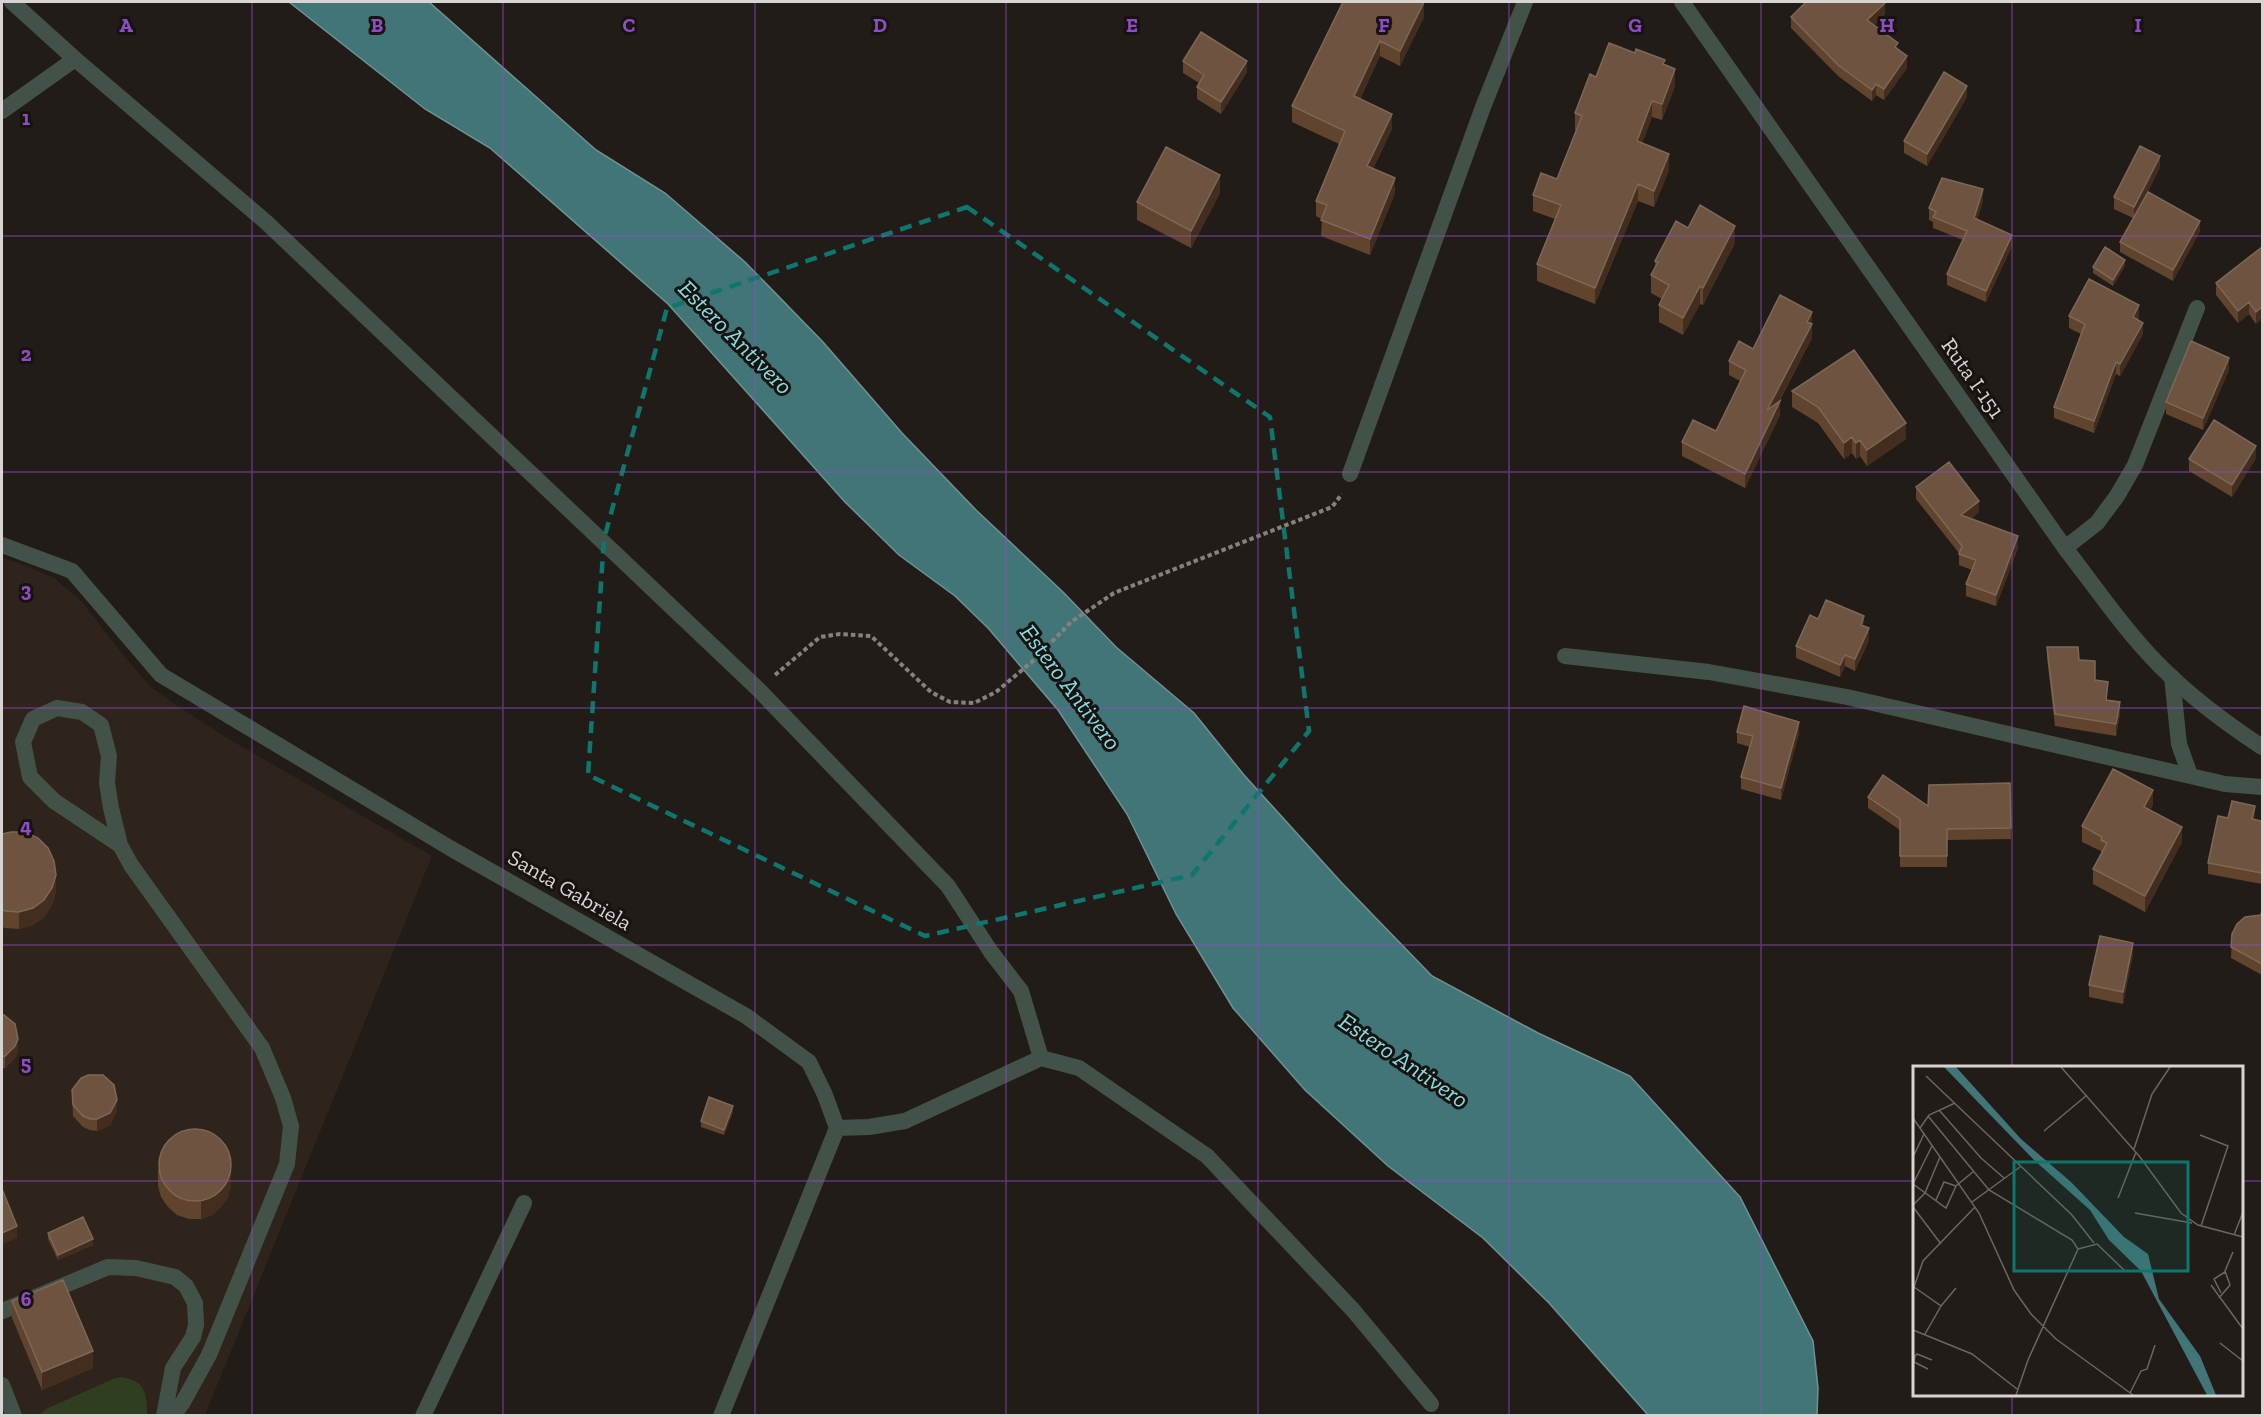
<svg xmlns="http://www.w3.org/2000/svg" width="2264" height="1417" font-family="'Zilla Slab',serif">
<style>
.built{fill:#2e241c}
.green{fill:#2e3e1f}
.water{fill:#427577;stroke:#6f9292;stroke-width:1.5}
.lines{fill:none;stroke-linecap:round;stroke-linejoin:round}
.path{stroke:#85817d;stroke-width:4;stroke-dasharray:4.5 3;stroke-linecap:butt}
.service{stroke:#435248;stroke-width:16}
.minor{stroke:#435248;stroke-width:16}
.tertiary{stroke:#435248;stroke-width:16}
.wall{fill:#60442e}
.shaded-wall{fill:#422d1e}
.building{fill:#6d5340;stroke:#7d6856;stroke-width:1.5}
.marked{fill:none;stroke:#0f766e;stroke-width:4.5;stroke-dasharray:12 8;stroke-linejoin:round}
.grid{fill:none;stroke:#8d4ec3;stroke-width:1.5;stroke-opacity:0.55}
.labels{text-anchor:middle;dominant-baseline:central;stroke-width:6;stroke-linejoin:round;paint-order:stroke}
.street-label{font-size:22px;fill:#d7d4d1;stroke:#181310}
.water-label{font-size:24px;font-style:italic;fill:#86dee2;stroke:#181310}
.inset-road{fill:none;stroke:#6a6662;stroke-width:1.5}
.view{fill:#0f766e;fill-opacity:0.15;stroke:#0f766e;stroke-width:3}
.inset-edge{fill:none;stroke:#d7d4d1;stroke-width:3}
.grid-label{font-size:20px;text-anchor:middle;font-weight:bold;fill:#8d4ec3;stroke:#181310;stroke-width:6;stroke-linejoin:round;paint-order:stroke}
</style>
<rect width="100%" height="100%" fill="#221c18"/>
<path class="built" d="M2,558L26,566L54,578L82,602L124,656L151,687L179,707L227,738L432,856L205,1415H2Z"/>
<path class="green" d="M121,1377C146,1381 147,1394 147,1415H40L46,1409L113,1379Z"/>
<path class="water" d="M289,2H429L596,150L665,193L745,262L823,342L902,433L976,510L1063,592L1116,647L1194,713L1244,775L1341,882L1432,976L1538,1033L1630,1076L1740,1197L1813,1341L1818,1388L1817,1415H1648L1549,1303L1483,1238L1388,1166L1305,1090L1233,1008L1176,914L1127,814L1058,710L988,628L955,596L899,555L844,501L668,304L490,148L425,109Z"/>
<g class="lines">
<path class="path" d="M775,675L820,637L840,634L871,636L931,692L950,702L974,703L996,692L1034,660L1071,622L1114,593L1332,507L1342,494"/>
<path class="service" d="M2065,548L2097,523L2117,496L2135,465L2197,308
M120,845L54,801L30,777L23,742L33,719L57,708L82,712L101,725L109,756L107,783L111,808L120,845L131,865L262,1048L283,1098L291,1126L287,1164L209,1355L183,1402L173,1416
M2,1311L108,1267L136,1268L175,1277L186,1286L195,1303L196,1325L193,1337L173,1368L164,1416
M2,1385L14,1416
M423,1416L524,1203"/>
<path class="minor" d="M12,2L75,59L266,222L758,689L948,886L991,952L1021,991L1041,1058
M2,111L75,59
M1350,474L1483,107L1525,2
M2,545L72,571L161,675L450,848L746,1016L809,1062L825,1095L837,1128L721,1416
M1565,656L1709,672L1847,697L2225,784L2262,787
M2172,677L2179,744L2190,775
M837,1128L869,1127L905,1121L1041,1058L1079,1068L1207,1156L1353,1310L1431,1404"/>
<path class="tertiary" d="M1682,2L2065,548C2096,588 2125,631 2161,667C2191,697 2227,724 2262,747"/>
</g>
<path class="wall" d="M1343,2L1424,17L1400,66L1380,56L1360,99L1392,129L1373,169L1395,193L1370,255L1321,236L1322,219L1316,216V201L1339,144L1292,122V106Z
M1885,14L1874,25L1898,49L1907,68L1884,100L1876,95L1872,101L1838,76L1791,28V17Z
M1183,61L1247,72L1221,114L1197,99V87L1199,83L1183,73Z
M1665,65L1675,86L1662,120L1652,117L1642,143L1669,170L1654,207L1638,201L1595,304L1537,281V264L1555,219L1533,211V195L1557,179L1576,130H1575V113L1596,77Z
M1967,97L1927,166L1904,153V141Z
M2160,167L2144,199L2200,231L2173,281L2120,252V242L2133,218L2114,209V197Z
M1220,193L1191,248L1137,220V202Z
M1983,201L1977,219L2012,246L1986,302L1947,285V274L1963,240L1933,228V222L1929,220V208Z
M1688,228L1735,243L1703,305L1700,304L1683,335L1659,322V305L1662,299L1651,293V275L1655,267V261Z
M2262,247L2256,324L2249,314L2238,323L2216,295V283Z
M2125,266L2113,286L2093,273V267Z
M1812,312V338L1779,402L1780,415L1745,488L1682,456V442L1716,431L1740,381L1729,375V361L1753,349Z
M2069,316L2139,317L2137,320L2143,334L2120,376L2116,374L2094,433L2054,418V407L2081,334L2069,328Z
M2229,370L2203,430L2166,414V402Z
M1792,391L1906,439L1867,466L1860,456L1856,459L1852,453L1844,459L1818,423L1792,407Z
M2256,458L2232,497L2189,471V459Z
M1916,487L1979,512L1971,519L2018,548L1996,606L1966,596V584L1972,570L1959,565V553L1916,499Z
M1818,619L1864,626L1869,640L1855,671L1845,666L1840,677L1796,658V646Z
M2047,647L2079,660L2095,680L2107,700L2120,714L2116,736L2055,726L2047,658Z
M1737,732L1799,733L1781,800L1741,789V777L1750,747L1737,743Z
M2010,783L2011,839L1947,840V867H1900V830L1868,808V797L1928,806Z
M2153,805L2150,810L2182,842L2145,912L2093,884V869L2101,854V851L2082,842V826Z
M2255,817L2254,820L2262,821V884L2208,874V863L2228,818Z
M2,834L56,892L52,905L44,917L33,925L19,929L5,928L2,927Z
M2262,909V975L2231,958L2232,934L2261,915Z
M2133,954L2123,1004L2089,997V985Z
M2,1015L18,1051L15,1058L5,1068H2Z
M72,1090L117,1111L110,1125L97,1131L90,1130L83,1127L73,1116Z
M733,1112L724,1135L701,1127V1121Z
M158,1169L231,1186L228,1197L221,1207L212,1215L201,1219H189L177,1215L168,1207L161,1197L158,1186Z
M48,1233L93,1245L58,1260L48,1239Z
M12,1301L93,1368L42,1390L12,1318Z"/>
<path class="shaded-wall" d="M1424,2V17L1400,66V51Z
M1885,3V14L1867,31V20Z
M1380,41V56L1354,111V96Z
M1907,56V68L1884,100V89Z
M1247,61V72L1221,114V102Z
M1675,69V86L1662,120V104Z
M1876,84V95L1872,101V90Z
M1967,86V97L1927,166V154Z
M1652,101V117L1637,157V141Z
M1392,114V129L1367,182V166Z
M1669,154V170L1654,207V191Z
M2160,156V167L2134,219V207Z
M1220,175V193L1191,248V231Z
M1395,178V193L1370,255V239Z
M1638,184V201L1595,304V288Z
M1983,189V201L1974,229V218Z
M2200,221V231L2173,281V270Z
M1735,226V243L1703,305V288Z
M2012,235V246L1986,302V291Z
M2125,260V266L2113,286V280Z
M1700,286V304L1683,335V318Z
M2249,302V314L2238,323V311Z
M2139,305V317L2133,329V317Z
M2262,307V319L2256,324V312Z
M1812,312V338L1767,424V410Z
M2143,323V334L2120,376V364Z
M2229,358V370L2203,430V418Z
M2116,362V374L2094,433V421Z
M1780,401V415L1745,488V474Z
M1906,423V439L1867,466V450Z
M1852,437V453L1844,459V443Z
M1860,440V456L1856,459V443Z
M2256,446V458L2232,497V485Z
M1979,501V512L1961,526V515Z
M2018,536V548L1996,606V595Z
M1864,616V628L1861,625Z
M1869,628V640L1855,671V659Z
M1845,655V666L1840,677V665Z
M2120,702V714L2116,736V724Z
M1799,722V733L1781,800V788Z
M2153,790V805L2144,822V807Z
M2255,806V817L2252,830V819Z
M2182,827V842L2145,912V896Z
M56,875V892L52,905L44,917L33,925L19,929V912Z
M2133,943V954L2123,1004V992Z
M18,1039V1051L15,1058L5,1068V1056Z
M117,1100V1111L110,1125L97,1131V1119Z
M733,1106V1112L724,1135V1130Z
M231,1169V1186L228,1197L221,1207L212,1215L201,1219V1201Z
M17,1226V1238L2,1245V1233Z
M93,1239V1245L58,1260V1255Z
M93,1351V1368L42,1390V1372Z"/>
<path class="building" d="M1343,2H1424L1400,51L1380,41L1354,96L1392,114L1367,166L1395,178L1370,239L1321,220L1327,205L1316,201L1345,131L1292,106Z
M1806,2H1884L1885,3L1867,20L1898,43L1895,47L1907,56L1884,89L1876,84L1872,90L1838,65L1791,17Z
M1201,32L1247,61L1221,102L1197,87L1204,75L1183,61Z
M1609,43L1635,53L1636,49L1665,60L1663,64L1675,69L1662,104L1652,101L1637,141L1669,154L1654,191L1638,184L1595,288L1537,264L1561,205L1533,195L1541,173L1557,179L1582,116L1575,113L1590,74L1596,77Z
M1944,72L1967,86L1927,154L1904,141Z
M2140,146L2160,156L2134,207L2114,197Z
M1166,147L1220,175L1191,231L1137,202Z
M1942,178L1983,189L1974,218L2012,235L1986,291L1947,274L1967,231L1933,217L1936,212L1929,208Z
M2148,192L2200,221L2173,270L2120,242Z
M1700,205L1735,226L1703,288L1700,286L1683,318L1659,305L1669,285L1651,275L1658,262L1655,261L1676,221L1688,228Z
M2105,247L2125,260L2113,280L2093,267Z
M2262,247V307L2256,312L2249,302L2238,311L2216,283Z
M2089,279L2139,305L2133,317L2143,323L2120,364L2116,362L2094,421L2054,407L2085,324L2069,316Z
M1780,295L1812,312L1807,322L1812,324L1767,410L1780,401L1745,474L1682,442L1693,420L1716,431L1746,370L1729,361L1739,341L1753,349Z
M2191,341L2229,358L2203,418L2166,402Z
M1854,350L1906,423L1867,450L1860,440L1856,443L1852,437L1844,443L1818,407L1792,391Z
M2214,420L2256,446L2232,485L2189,459Z
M1949,462L1979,501L1961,515L2018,536L1996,595L1966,584L1976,560L1959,554L1962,546L1916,487Z
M1826,600L1864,616L1861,625L1869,628L1855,659L1845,655L1840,665L1796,646L1810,615L1818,619Z
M2047,647H2078L2079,660L2095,661V680L2108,682L2106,700L2120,702L2116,724L2055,714Z
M1744,706L1799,722L1781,788L1741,777L1753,736L1737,732Z
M2113,769L2153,790L2144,807L2182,827L2145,896L2093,869L2107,843L2101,840L2102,837L2082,826Z
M1883,775L1928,806L1929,785L2010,783L2011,828L1947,829V856H1900V819L1868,797Z
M2232,801L2255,806L2252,819L2262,821V873L2208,863L2218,816L2228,818Z
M11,832H25L38,838L48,848L54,861L56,875L52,888L44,900L33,908L19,912L5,911L2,909V834Z
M2262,909V964L2231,947L2232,934L2237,924L2245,917L2261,915Z
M2100,936L2133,943L2123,992L2089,985Z
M2,1015H4L15,1024L18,1039L15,1046L5,1056L2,1057Z
M88,1075H103L114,1085L117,1100L110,1113L97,1119H90L83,1116L73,1105L72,1090L81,1078Z
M709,1097L733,1106L724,1130L701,1121Z
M159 1165a36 36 0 1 1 72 0a36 36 0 1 1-72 0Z
M2,1189L17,1226L2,1233Z
M83,1217L93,1239L58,1255L48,1233Z
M63,1280L93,1351L42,1372L12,1301Z"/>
<path class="marked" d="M967,207L1270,417L1309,731L1192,875L925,936L588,775L604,539L667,308Z"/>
<path class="grid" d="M252,2V1416M503,2V1416M755,2V1416M1006,2V1416M1258,2V1416M1509,2V1416M1761,2V1416M2012,2V1068M2,236H2262M2,472H2262M2,708H2262M2,945H2262M2,1181H1914M2242,1181H2262M2012,1394V1416"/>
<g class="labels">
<g class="street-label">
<text transform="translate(1973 378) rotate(55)">Ruta I-151</text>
<text transform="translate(570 890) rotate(30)">Santa Gabriela</text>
</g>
<g class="water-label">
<text transform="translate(736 337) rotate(45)">Estero Antivero</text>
<text transform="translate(1071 687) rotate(53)">Estero Antivero</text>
<text transform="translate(1404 1060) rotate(34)">Estero Antivero</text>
</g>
</g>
<g transform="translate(1913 1066)">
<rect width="330" height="330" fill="#221c18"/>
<path d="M31,1H43L108,73L158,116L211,171L235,188L246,233L287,290L303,329H294L228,205L196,174L177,144L120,93Z" fill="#427577"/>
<path class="inset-road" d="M148,1L227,91L268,147L285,159L330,171M13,10L159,149L181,177M26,44L68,92L91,112M15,50L76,124L159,174L165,183M0,52L66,147L101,224L118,248L143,273L220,329M7,62L16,49L42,37M131,65L174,29M287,69L315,80L288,160M221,83L239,28L257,1M0,91L11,68M0,118L33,142L43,120L61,105M0,118L19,80M205,132L223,86M23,134L31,116L43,120M59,136L107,101M0,139L12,127L27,91M0,141L28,178M222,147L279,157M321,169L330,146M165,183L184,178L211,204M298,219L330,263M1,221L28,240L12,268M0,224L10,195L62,141M308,227L301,213L312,206M306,232L317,219L312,205L320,186M28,240L43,222M0,264L59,288L104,323M307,277L330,295M15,303L1,296L2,290L4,288L19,294M217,327L228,305L234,303L242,279M103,329L115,294L165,183"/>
<path class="view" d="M101,96H275V205H101Z"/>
<rect width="330" height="330" class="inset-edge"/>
</g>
<g class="grid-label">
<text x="126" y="32">A</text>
<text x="377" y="32">B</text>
<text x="629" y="32">C</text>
<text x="880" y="32">D</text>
<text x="1132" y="32">E</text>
<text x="1384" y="32">F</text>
<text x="1635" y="32">G</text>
<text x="1887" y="32">H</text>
<text x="2138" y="32">I</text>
<text x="26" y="125">1</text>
<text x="26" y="361">2</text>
<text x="26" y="597">3</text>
<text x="26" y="833">4</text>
<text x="26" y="1070">5</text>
<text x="26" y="1306">6</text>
</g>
<rect width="2264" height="1417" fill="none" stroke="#d7d4d1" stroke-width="6"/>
</svg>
